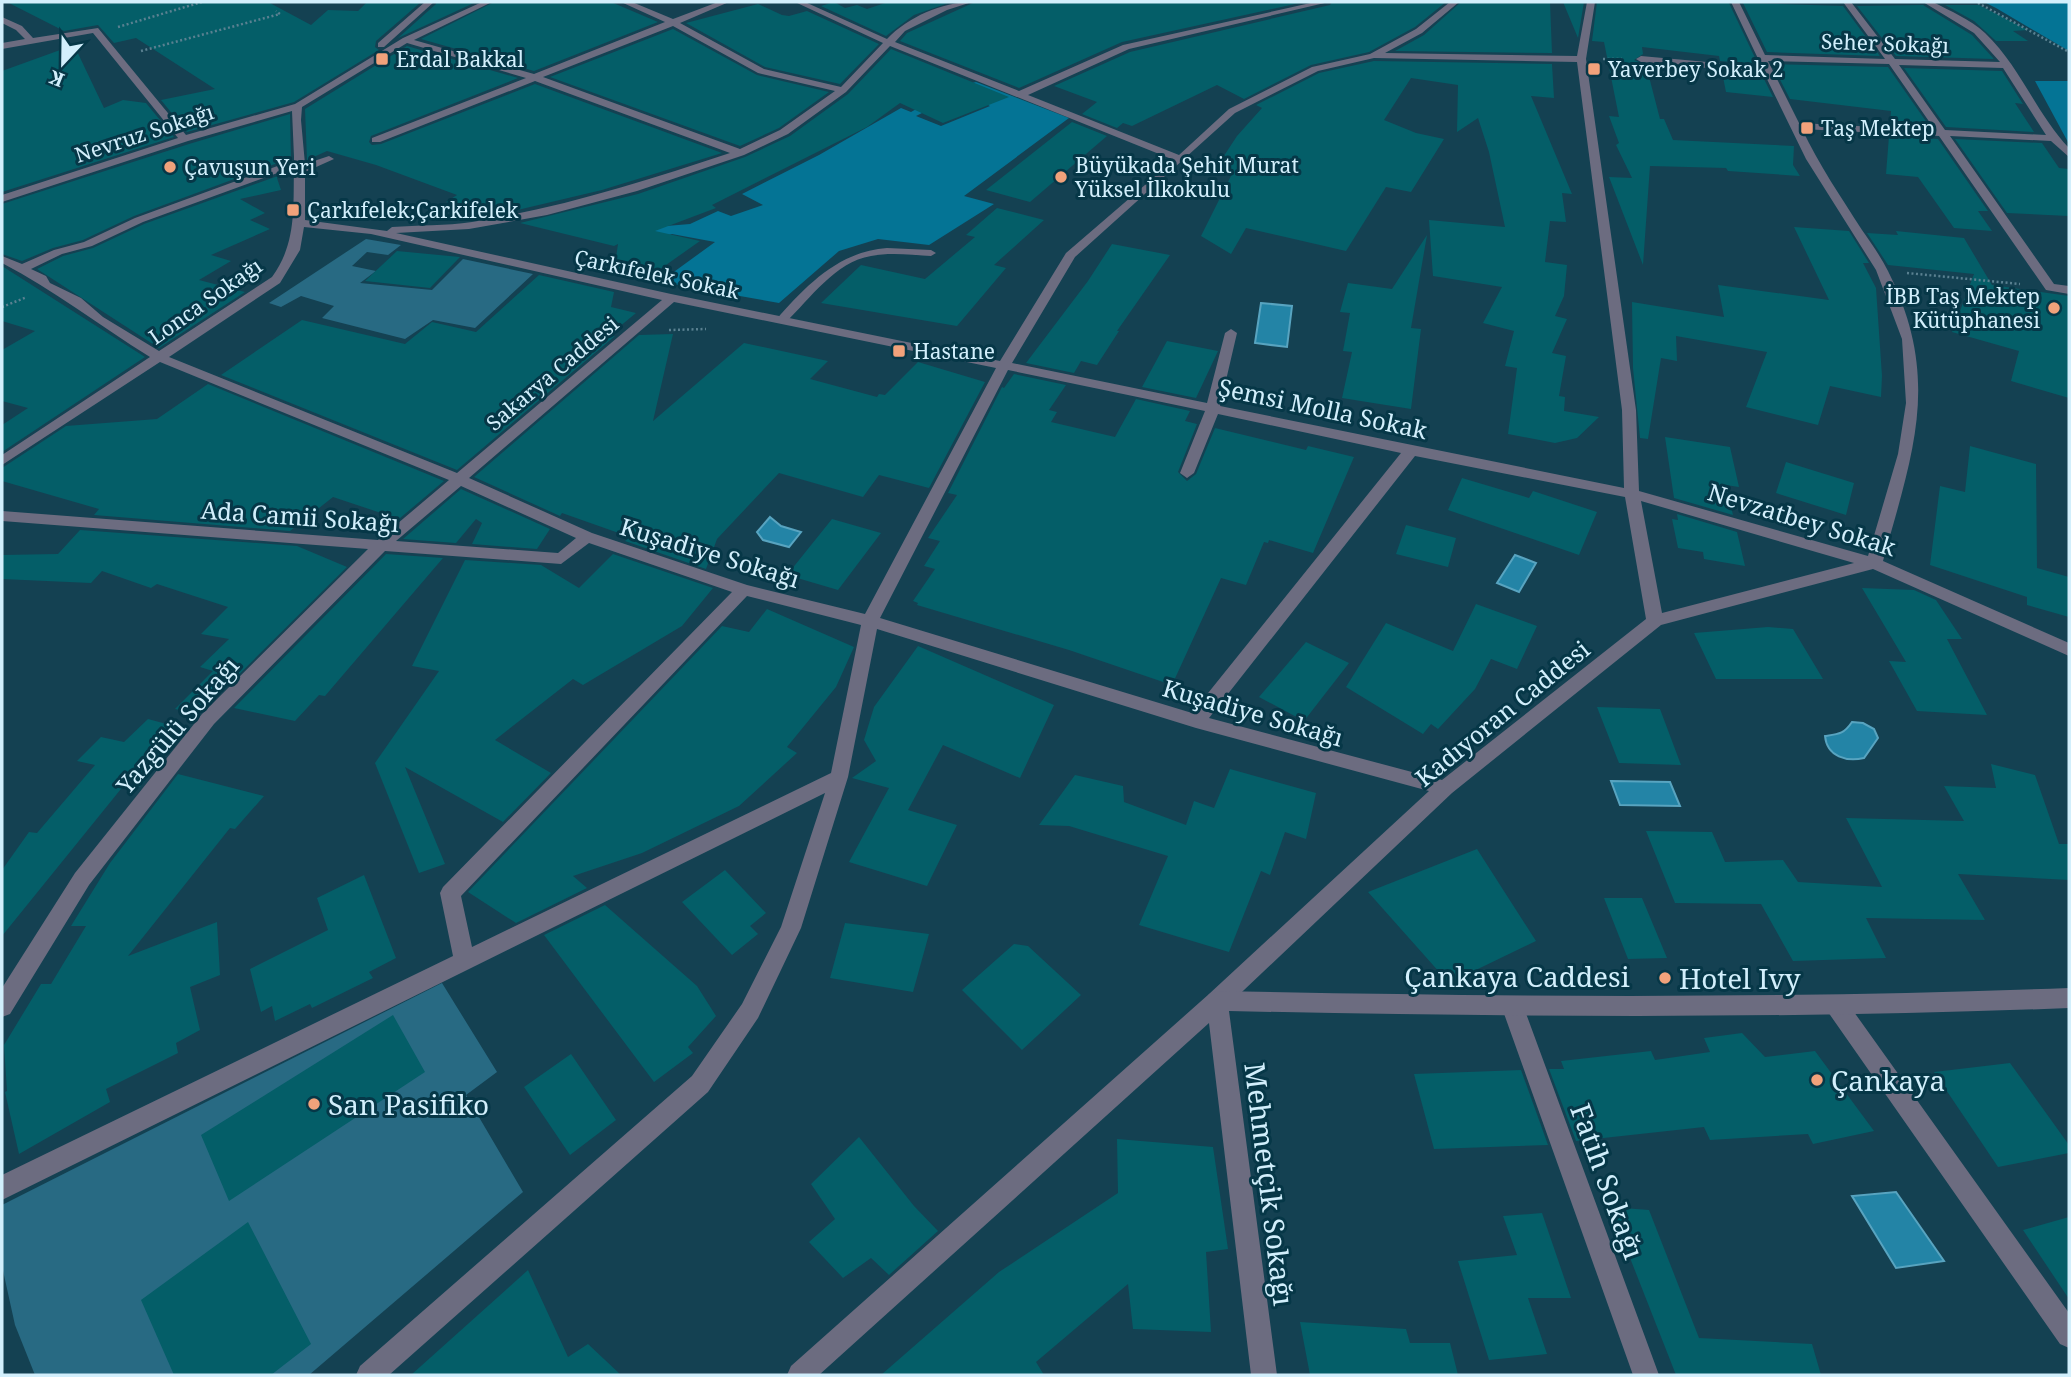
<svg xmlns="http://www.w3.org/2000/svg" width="2071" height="1377" font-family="'Noto Serif',serif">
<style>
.green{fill:#286a83}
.forest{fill:#047495}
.water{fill:#2384a6;stroke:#58a4c0;stroke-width:2}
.building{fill:#045e68}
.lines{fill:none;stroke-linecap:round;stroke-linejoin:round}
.path{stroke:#5a8191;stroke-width:2.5;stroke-dasharray:2 2.5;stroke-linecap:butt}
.service{fill:#6c6c80;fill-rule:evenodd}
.minor{fill:#6c6c80;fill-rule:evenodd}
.tertiary{fill:#6c6c80;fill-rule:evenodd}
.poi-dot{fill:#f1a27b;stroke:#063747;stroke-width:2.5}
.labels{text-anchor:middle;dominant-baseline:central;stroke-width:6;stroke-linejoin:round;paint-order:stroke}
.far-street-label{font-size:21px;fill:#d2effc;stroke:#063747}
.far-poi-label{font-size:21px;fill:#d2effc;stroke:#063747;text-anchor:start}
.street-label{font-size:24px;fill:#d2effc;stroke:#063747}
.near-street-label{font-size:28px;fill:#d2effc;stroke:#063747}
.near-poi-label{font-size:28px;fill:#d2effc;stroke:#063747;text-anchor:start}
</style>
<rect width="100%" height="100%" fill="#144152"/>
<path class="green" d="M366,239L401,245L388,255L367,252L352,266L376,271L360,283L432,290L463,259L533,274L475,328L433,320L405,339L322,318L334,306L301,296L281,307L269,303Z
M442,983L497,1072L466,1095L523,1192L309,1375H35L15,1325L2,1266V1205Z"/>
<path class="forest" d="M1984,2H2069V51L1996,8Z
M2035,81H2069V144Z
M976,82L1069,118L964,196L994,204L929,245L878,239L839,251L779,303L660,282L715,242L672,234L658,238L642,228L690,224L718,211L731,216L763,205L742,194L819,155L901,108L911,112L927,103L934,107L916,116L941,126L990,106L969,95L964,85Z"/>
<path class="water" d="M1261,303L1292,306L1287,347L1255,343Z
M770,517L781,526L801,532L789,547L763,540L757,532Z
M1515,555L1536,563L1519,592L1497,583Z
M1852,722L1863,723L1874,729L1878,738L1864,758C1847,762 1827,757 1825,736C1839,734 1844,734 1852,722Z
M1611,781L1670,782L1680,806L1620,805Z
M1896,1192L1944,1261L1896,1268L1852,1196Z"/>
<path class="building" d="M7,2H268L311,25L328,10L358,11L367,2H421L376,41L375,47L379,50L294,102L187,132L161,100L215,89L136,38L114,43L98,25L64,31Z
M436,2H476L398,38L436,4Z
M494,2H611L658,22L534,71L421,39Z
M834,2L845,8L857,5L867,9L888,2H951L914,15L886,36L821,6Z
M975,2H1304L1122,42L1019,88L900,41L907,33Z
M1332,2H1446L1415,27L1369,52L1311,65L1244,99L1217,85L1132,126L1123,123L1117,128L1082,114L1097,102L1054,86L1130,52L1330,5Z
M1461,2H1550L1552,53L1395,51L1424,35Z
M1563,2H1584L1578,38Z
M1597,2L1729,3L1758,64L1720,61L1719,56L1642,47L1643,54L1634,60L1646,65L1660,119H1664L1673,140L1794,146L1793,165L1800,176L1728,171L1726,168L1650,166L1643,265L1609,177L1632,178L1616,145L1619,143L1609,116L1619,117L1604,42L1592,41Z
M1743,3L1843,6L1880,56L1767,52Z
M758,4L782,15L789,16L807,11L879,44L840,84L765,67L686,23Z
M1923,5L1972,35L1994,59L1896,56L1857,6Z
M1945,5H1979L2028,30L2013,31L2028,41H1996L1974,21Z
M673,29L757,75L829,92L779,128L740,146L550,77Z
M74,45L104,108L123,100L146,103L174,137L2,192V71Z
M407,46L518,78L371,136L369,142L372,145L381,144L535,84L722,153L602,190L492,216L457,207L460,205L446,202L457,195L376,165L327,151L307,160L305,109Z
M891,49L1009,97L943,123L900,103L867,127L712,205L716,208L655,231L700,241L649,277L614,271L618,244L614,246L520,223L638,194L745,157L790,136L848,94Z
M1374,61L1552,64L1554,98L1531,96L1572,194L1562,193L1566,222L1550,221L1545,262L1567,265L1564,296L1555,316L1567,319L1552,353L1566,356L1559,396L1565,397L1564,411L1599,417L1577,438L1555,443L1508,434L1517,368L1505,366L1514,331L1483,323L1502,287L1433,276L1429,220L1505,227L1489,152L1478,118L1457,132L1458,85L1411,78L1384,120L1416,133L1444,139L1411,192L1386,187L1346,251L1246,228L1231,254L1201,236L1232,174L1214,171L1237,136L1262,108L1256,105L1319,73Z
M1772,64L1888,67L1930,127L1890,125L1891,111L1790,99Z
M1904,68L2002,71L2023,104L2015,103L2034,132L1946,127Z
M1722,72L1762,75L1773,97L1726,92Z
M290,114L291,158L134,216L83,240L53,248L22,261L2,254V204L189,144Z
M1072,122L1107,136L1030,202L986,190Z
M1889,136L1938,139L1988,211H1978L1992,231L1954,228L1918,177L1886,174Z
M1955,139L2042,143L2059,168L2069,169V216L2007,213Z
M289,172L277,178L281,190L240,199L265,213L250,220L270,229L211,255L231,261L199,280L245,292L159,348L37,269L63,256L93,248L144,224Z
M997,208L1044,220L994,265L1006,268L957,326L821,303L861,265L925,279L975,237L966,235Z
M1794,227L1849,231L1869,263H1863L1876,288L1882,376L1881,397L1830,386L1818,425L1746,407L1767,352L1676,336L1677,361L1661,358L1648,439L1640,438L1633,368L1632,302L1724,317L1718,285L1829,300Z
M1896,231L1964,238L1992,285L2069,296V398L2011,381L2019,351L1952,332L1974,274L1888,265L1867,233L1898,235Z
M1427,235L1411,328L1421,329L1411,409L1342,398L1352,352L1343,351L1350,313L1340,312L1348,283L1392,289Z
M1112,244L1170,255L1117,331H1119L1097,365L1081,361L1074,373L1026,363L1088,281Z
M397,251L460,257L430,288L365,281Z
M2,266L145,357L2,452V425L28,408L2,401V350L35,331L2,321Z
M539,275L614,292L611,307L636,313L607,337L615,336L457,470L221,375L302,320L405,344L432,322L476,332Z
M673,334L653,421L744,343L828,361L810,379L877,397L879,394L885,395L918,362L985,382L929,488L879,475L863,497L779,473L717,539L706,569L625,541L630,537L562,513L560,516L474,477L639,335Z
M1167,341L1218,351L1196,398L1142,387Z
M1014,374L1066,385L1049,410L1057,412L1051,422L1115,437L1136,399L1190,411L1185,421L1197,424L1178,472L1187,481L1196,474L1215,428L1306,450L1308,446L1354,457L1313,553L1269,540L1268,543L1264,542L1246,585L1221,578L1172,685L1069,650L917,605L918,603L913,601L935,569L924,566L940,541L928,538L957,495L948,493L1002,387L1004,388Z
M208,384L444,481L399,519L333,497L290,531L94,515L99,509L2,481V468L66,426L157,419Z
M1665,437L1730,447L1739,487L1726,485L1733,515L1674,498Z
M1970,446L2036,464L2037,568L2069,577V617L2027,605V597L1930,565L1940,486L1965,492Z
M1786,462L1854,483L1846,515L1776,493Z
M1462,478L1529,498L1533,491L1597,512L1579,555L1448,510Z
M461,489L550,529L537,549L472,544L482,523L476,519L456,543L403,539Z
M1677,514L1737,532L1745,566L1704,559L1703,552L1678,548L1672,519L1678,520Z
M832,519L881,533L838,590L787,575Z
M1406,525L1456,538L1448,567L1396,554Z
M80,530L297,546L347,567L199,714L175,709L213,671L200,667L229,639L201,634L228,607L157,584L151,588L102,571L91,583L2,579V555L58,554Z
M386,554L443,558L325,696L319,695L295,721L234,708Z
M613,554L713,588L682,626L583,685L573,679L495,740L551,773L503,822L405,767L445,864L419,873L375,763L439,671L412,666L465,560L541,565L579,588Z
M1862,588L1914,590L1936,600L1962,639H1947L1987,715L1917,711L1889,661L1906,662Z
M1476,604L1537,626L1517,669L1491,659L1475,689L1438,729L1431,724L1423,734L1346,687L1386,623L1453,651Z
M767,609L854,647L836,687L787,747L797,753L739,806L642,853L573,876L587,888L516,923L468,892L722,626L749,632Z
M1768,627L1793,629L1823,679H1716L1694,633Z
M1306,642L1349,663L1304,721L1259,697Z
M918,646L1054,705L1020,778L943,745L908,810L957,825L927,886L849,862L889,788L852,778L876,761L864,740L874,707Z
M1597,707L1660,709L1681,765L1619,763Z
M148,719L185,729L145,769L153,771L140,787L129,779L2,936V870L29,832L37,833L95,765L77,761L101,737L124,742Z
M1991,764L2035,775L2059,844H2069V880L1958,874L1985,920L1866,918L1886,958L1793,961L1761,904L1675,903L1646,831L1712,832L1725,862L1783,860L1798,882L1882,887L1846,818L1964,821L1944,786L1996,788Z
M1230,769L1316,793L1306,839L1285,832L1270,875L1261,871L1229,952L1139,925L1168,856L1069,826L1039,825L1075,775L1123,786L1124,802L1186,825L1194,801L1214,808Z
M178,774L264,796L235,829L230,828L128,956L217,922L220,975L190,987L200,1030L176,1043L178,1053L106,1089L110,1102L19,1154L5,1092L7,1091L4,1045L41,984H51L86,926H71L110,863Z
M1477,849L1536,941L1449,983L1368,892Z
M725,870L766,913L750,926L758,934L732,955L682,902Z
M364,875L396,958L369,972L373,978L312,1008L310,1004L275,1021L272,1006L261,1012L250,969L328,930L317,898Z
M1604,898H1642L1667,958L1628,959Z
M605,905L697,986L716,1016L688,1047L693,1053L654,1082L544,935Z
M845,923L929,934L913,992L830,978Z
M1014,944L1028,946L1081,995L1022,1050L962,990Z
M393,1015L425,1072L229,1201L201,1135Z
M1742,1033L1765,1057L1815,1051L1874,1131L1813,1144L1808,1134L1710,1140L1704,1127L1576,1141L1549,1069H1564L1561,1061L1651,1051L1655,1060L1710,1052L1704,1038Z
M571,1054L616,1120L570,1155L524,1087Z
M2010,1063L2069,1145V1153L1998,1167L1934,1072Z
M1521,1070L1548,1145L1434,1149L1414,1074Z
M859,1137L914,1206L938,1231L889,1275L871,1258L843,1278L809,1242L835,1219L811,1184Z
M1117,1139L1213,1147L1228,1249L1206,1252L1211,1332L1133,1329L1128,1284L1036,1362L1044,1375H881L999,1272L1118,1193Z
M1610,1207L1649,1210L1699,1338L1812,1344L1821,1375H1676Z
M1542,1213L1571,1298H1528L1547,1354L1489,1360L1458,1261L1517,1255L1503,1216Z
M2069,1217V1299L2023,1230Z
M248,1222L311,1344L271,1375H174L141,1300Z
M528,1270L568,1357L588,1344L621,1375H411Z
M1300,1322L1406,1329L1410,1343H1450L1458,1375H1310Z"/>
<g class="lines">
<path class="path" d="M1978,3L2069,52
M118,27L202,2
M141,51L280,14L276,11
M1603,59H1622
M1907,273L2020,284
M2,307L27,297
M669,330L706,329"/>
<path class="service" d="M887,248L931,250L936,253L931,256C911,255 891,252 871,256C835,262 810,299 786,322L776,320C806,285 840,251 887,248Z"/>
<path class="minor" d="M425,2H434L384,47H378V43Z
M482,2H492L414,40L534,74L665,22L621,2H632L673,19L718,2H729L680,23L764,69L841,87L883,43L795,2H805L887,39C908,17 942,2 972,2L947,10L905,31L895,42L1019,91L1123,45L1315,2H1329L1129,49L1028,95L1179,155L1229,109L1312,67L1370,54L1416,29L1450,2H1459L1422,33L1385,53L1577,56L1587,2H1595L1586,59L1636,410L1639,491L1868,556L1898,454L1906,403L1902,339L1876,270L1806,159L1764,73L1641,62L1636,59L1641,56L1762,67L1731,2H1739L1765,55L1885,59L1843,2H1851L1895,59L2000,62L1974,33L1923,2H1933C1950,11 1970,19 1985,33C2020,66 2036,113 2069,148V157L2051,141L1950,136L2054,284L2069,286V294L2046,290L1939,136L1802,129C1819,165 1841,197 1862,230C1871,243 1881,257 1888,271C1942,379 1913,452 1883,561L2069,643V656L1873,569L1661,625L1452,793L1225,1008L1217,1011L1209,1008L1206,1001L1209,994L1429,791L1196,728L877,629L848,777L801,928L758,1018L708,1092L389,1375H356L360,1366L692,1076L742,1004L781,927L825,793L2,1200V1175L453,956L440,893L443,887L732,592L589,543L561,564L385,551L214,724L89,885L10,1014L2,1017V988L75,873L202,714L368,549L2,521V511L378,540L449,480L160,362L2,465V455L150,357C100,326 54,290 2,263V256L22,264L54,250L84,242L135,218L294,160V157L292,111L188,141L2,202V195L178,138L93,33L2,49V43L25,39L16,30L2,23V17L22,26L33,38L98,28L186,135L295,104L403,38ZM673,26L758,73L835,91L780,130L740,149L543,77ZM407,43L526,78L372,138V142H380L535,81L730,153C645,181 561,208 472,222C446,226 418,225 392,227L387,231L305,220V172L334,159L329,156L305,164L301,120L302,107ZM890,46L1174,160L1066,253L1000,361L671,294L396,233L469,229L547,215L637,191L744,155L788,134L846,92ZM1374,58L1577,62L1622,410L1624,488L1220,406L1237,333L1231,329L1225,333L1207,403L1012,363L1075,257L1235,113L1318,71ZM1768,61L1889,64L1935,130L1799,123ZM1899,65L2003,68L2046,135L1945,130ZM294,167C293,207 297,243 272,277L159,351L103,317L81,298L50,283L46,276L31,269L62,254L92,246L143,222ZM304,227L371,234L662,300L457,473L169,357L280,283L300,250ZM674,302L996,368L865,614L747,585L592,533L469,478ZM1008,370L1205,411L1180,473L1187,478L1194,473L1218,414L1401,453L1192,713L880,618ZM1415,456L1625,497L1646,619L1442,780L1209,718ZM461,486L576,538L558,553L396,541ZM1641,501L1854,563L1662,613ZM747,596L861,625L831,773L472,947L461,896Z
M1836,995L1844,998L2069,1313V1348L2060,1344L1828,1012L1825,1005L1828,998Z
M1513,998L1521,1001L1524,1008L1659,1375H1633L1502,1008L1505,1001Z"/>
<path class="tertiary" d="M2069,988V1008C1789,1019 1509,1017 1229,1011L1277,1375H1251L1209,1023L819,1375H787L791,1366L1209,994L1217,991C1501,997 1785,999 2069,988Z"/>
</g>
<g class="poi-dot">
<rect x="375" y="52" width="14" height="14" rx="3.5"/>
<rect x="1587" y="62" width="14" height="14" rx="3.5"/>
<rect x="1800" y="121" width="14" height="14" rx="3.5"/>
<circle cx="170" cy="167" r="7"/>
<circle cx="1061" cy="177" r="7"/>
<rect x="286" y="203" width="14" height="14" rx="3.5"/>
<circle cx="2054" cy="308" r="7"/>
<rect x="892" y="344" width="14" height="14" rx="3.5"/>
<circle cx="1665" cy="978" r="7"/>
<circle cx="1817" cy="1080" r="7"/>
<circle cx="314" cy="1104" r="7"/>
</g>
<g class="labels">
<g class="far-street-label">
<text transform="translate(1885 43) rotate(2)">Seher Sokağı</text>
<text transform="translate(144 133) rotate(-18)">Nevruz Sokağı</text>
<text transform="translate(657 274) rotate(12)">Çarkıfelek Sokak</text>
<text transform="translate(205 301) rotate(-35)">Lonca Sokağı</text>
<text transform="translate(552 373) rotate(-40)">Sakarya Caddesi</text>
</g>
<g class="far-poi-label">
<text x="396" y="59">Erdal Bakkal</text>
<text x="1608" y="69">Yaverbey Sokak 2</text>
<text x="1821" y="128">Taş Mektep</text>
<text x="1075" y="165">Büyükada Şehit Murat<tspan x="1075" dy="24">Yüksel İlkokulu</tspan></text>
<text x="184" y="167">Çavuşun Yeri</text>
<text x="307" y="210">Çarkıfelek;Çarkifelek</text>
<text x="2040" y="296" text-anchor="end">İBB Taş Mektep<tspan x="2040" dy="24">Kütüphanesi</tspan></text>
<text x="913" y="351">Hastane</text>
</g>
<g class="street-label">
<text transform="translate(1323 408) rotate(12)">Şemsi Molla Sokak</text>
<text transform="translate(300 516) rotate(4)">Ada Camii Sokağı</text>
<text transform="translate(1802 519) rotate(17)">Nevzatbey Sokak</text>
<text transform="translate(710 552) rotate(17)">Kuşadiye Sokağı</text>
<text transform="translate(1253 712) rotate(16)">Kuşadiye Sokağı</text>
<text transform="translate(1502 713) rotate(-39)">Kadıyoran Caddesi</text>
<text transform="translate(177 725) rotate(-49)">Yazgülü Sokağı</text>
</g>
<g class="near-street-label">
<text x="1517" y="976">Çankaya Caddesi</text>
<text transform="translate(1608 1181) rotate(70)">Fatih Sokağı</text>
<text transform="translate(1270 1184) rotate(83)">Mehmetçik Sokağı</text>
</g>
<g class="near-poi-label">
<text x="1679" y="978">Hotel Ivy</text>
<text x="1831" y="1080">Çankaya</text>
<text x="328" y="1104">San Pasifiko</text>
</g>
</g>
<rect width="2071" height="1377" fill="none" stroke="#d2effc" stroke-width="7"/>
<g transform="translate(63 63) rotate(202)" stroke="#063747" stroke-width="5" paint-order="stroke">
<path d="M0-5L12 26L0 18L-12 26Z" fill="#d2effc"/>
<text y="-10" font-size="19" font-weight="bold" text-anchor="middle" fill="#d2effc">K</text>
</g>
</svg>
